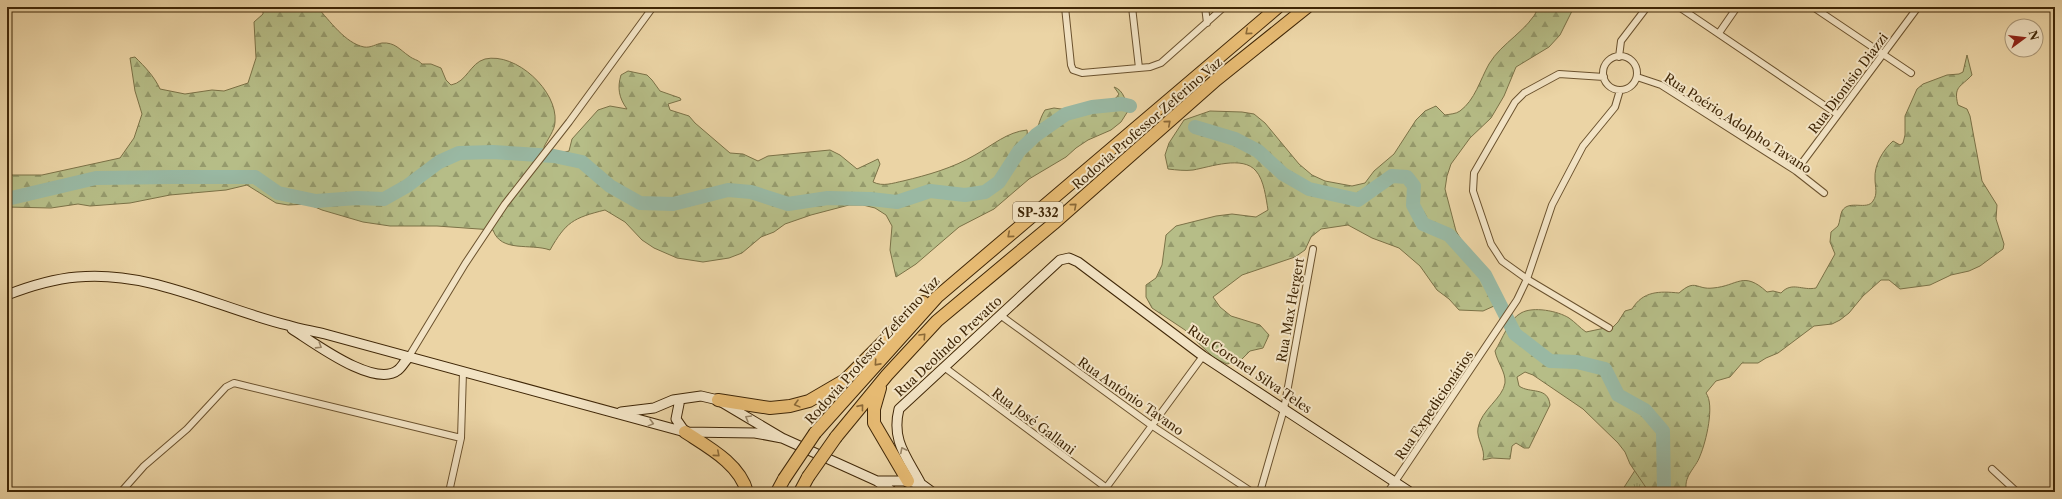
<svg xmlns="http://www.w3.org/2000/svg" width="2062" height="499" font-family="'Libre Caslon Text',serif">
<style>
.grass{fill:url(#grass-tufts);stroke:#7b7247}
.forest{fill:url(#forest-firs);stroke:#7b7247}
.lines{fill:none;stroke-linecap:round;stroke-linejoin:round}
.river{stroke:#99b8a3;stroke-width:14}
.street-casing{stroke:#6b522e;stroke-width:8}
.secondary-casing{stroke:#402707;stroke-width:11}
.highway-casing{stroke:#402707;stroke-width:14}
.street{stroke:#f2e3c4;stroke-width:6}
.secondary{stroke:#f2e3c4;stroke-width:9}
.highway{stroke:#e6ba72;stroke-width:12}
.highway-bridge-casing{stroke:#402707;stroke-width:14;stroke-linecap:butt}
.highway-bridge{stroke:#e6ba72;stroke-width:12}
.oneway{stroke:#8b6937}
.oneway2{stroke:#998566}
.labels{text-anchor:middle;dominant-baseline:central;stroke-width:4;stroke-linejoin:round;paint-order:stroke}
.shield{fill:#f2e3c4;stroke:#755f40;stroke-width:1}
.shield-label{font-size:12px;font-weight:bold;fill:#402707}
.street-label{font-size:13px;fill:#402707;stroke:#f2e3c4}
</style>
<defs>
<pattern id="grass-tufts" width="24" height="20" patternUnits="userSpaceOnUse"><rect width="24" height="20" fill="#b6bd87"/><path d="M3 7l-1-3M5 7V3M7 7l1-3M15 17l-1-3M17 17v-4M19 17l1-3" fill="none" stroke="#959a6c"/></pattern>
<pattern id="forest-firs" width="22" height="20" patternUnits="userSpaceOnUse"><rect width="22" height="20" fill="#b6bd87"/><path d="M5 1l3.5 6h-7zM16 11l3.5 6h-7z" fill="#959a6c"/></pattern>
</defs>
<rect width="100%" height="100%" fill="#ebd4a5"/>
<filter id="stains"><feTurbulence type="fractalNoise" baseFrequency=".005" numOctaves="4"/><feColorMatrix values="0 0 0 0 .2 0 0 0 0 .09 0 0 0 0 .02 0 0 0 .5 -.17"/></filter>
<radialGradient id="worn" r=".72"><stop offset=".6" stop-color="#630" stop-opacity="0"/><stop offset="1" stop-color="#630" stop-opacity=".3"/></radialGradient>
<path class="grass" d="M1659,433L1660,492H1621Z"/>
<path class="forest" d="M263,7H317C330,21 345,43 364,47C371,48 376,44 382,43C395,42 400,50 409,56C414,60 417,59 422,64H431L441,68L446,80L451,85C467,82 470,63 485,59C516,52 558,91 555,122C555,130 547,140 544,147L545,151L561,153L569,151L572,139L598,110L610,106L627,109C619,98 617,88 621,75L628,71L647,75L652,80L660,91L680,98L681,100L668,104L670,110L689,116L695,123L730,153L743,154L758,161L768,156L830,150L840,155L857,169L878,159L880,164L873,182C883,187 893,183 903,181C928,175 953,168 975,155C993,145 1007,132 1027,130L1028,140L1031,143C1038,132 1038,121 1045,110L1054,108L1075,111L1116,98L1119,94L1114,87C1124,90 1126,102 1128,111L1121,122L1111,130L1088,140L1076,148L1066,157L1029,179L994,209L959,227L916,264L896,277L890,250L892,226L886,215L875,208L863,205H849L811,215L785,224L774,232L761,237L742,253L729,258L703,262L677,258L654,248L642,240L625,222L605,210C573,218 566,222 550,250C530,243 501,253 493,230L437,226H390L363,222L322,210L308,204L288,205L276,203L247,185L226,190L170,195L130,203L90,206L78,204L51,208L7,207V175H42L120,158L134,138L142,114L135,91L130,58L135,57C145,67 154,76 160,89L185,94L212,90L224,91L248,83L256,58L254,22L263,14Z
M1539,7H1574L1560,35L1549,47L1516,67L1504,96L1491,118L1470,138L1451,164L1447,176L1445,189L1456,231L1468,251L1489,270L1495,282L1494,306L1483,311L1459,310L1449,299L1437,290L1420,266L1399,248L1372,238L1348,225L1321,229L1311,237L1305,250L1295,257L1242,275L1213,297L1220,307L1231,316L1260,325L1269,335L1263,348L1250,351L1240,361L1227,364L1214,358L1185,330L1152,308L1146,297V285L1156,278L1162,265L1166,235L1176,226L1216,216L1232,214L1256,217L1268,210C1266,198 1264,180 1256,171C1243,155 1210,167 1193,170C1185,171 1177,170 1168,169L1165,155L1169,143L1184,120L1210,111L1242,112L1254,114L1265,123L1299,164L1312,175L1325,181L1352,186L1365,183L1374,171L1394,154L1416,120L1425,111L1436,106L1445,115C1450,114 1456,114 1460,111C1475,100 1480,80 1489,64C1502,42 1528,31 1539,7Z
M1967,55L1972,75C1961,87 1953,86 1958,105L1967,109L1970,116L1982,181L1997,205L1996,219L2004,244L2003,249L1980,266L1969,271L1951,275L1930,285L1900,289L1889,280H1881L1863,296L1849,313L1840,320L1832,324L1814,326L1778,353L1766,358L1758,363H1742L1730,377L1716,381L1706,393C1715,405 1706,442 1700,456C1696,468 1682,477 1687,492H1649L1630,464L1625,452L1618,443L1583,409L1533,375L1525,372L1517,377L1519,386C1530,394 1548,386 1550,405L1529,448H1524L1516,443L1512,446L1510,459L1492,458L1483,460C1486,449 1476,439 1478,428C1481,410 1503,398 1505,383C1506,372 1497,362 1495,351C1502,340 1509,319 1521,313C1533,306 1558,311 1569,318C1575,322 1580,328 1586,332L1605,328L1609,331L1618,322L1625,311L1632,309C1643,291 1659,291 1679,293C1696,278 1696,290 1713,288C1738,286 1743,270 1767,292L1773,291L1781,293C1792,281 1802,291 1816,288L1835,254L1830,242L1831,232L1838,226C1840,222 1840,215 1842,211C1849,199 1867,211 1873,201C1878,194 1875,187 1875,179C1874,165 1883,150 1893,141L1900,145L1903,143L1905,135V116L1917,89L1923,84L1947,75L1959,74L1963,72Z"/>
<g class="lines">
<path class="river" d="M1195,127L1235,139L1258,151L1283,174L1309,189L1358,200L1392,176L1407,177L1414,186L1413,205L1423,224L1449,235L1485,275L1515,334L1550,361L1577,362L1605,369L1618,395L1645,410L1663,431L1664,492
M7,199L96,178L172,177H255L278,193L316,201L357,198L384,199L407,186L439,162L459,153L493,152L554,156L582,162L610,186L640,203L673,204L728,190L751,192L788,204L828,198L871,199L897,202L930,191L965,195L985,192L999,182L1019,151L1036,135L1066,114L1092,107L1122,104L1130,106"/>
<defs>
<path id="street" d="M1065,7L1071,65L1073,70L1082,73L1150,67L1161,63L1224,7
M1132,7L1139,68
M1205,7L1207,23
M1679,7L1837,114
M1813,7L1911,73
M1719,33L1737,7
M1603 73a17 17 0 1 1 34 0a17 17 0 1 1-34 0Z
M1619,57L1621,41L1647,7
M1604,77L1559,74L1524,93L1515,102L1474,173L1473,191L1491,244L1502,261L1527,279L1609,328
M1637,77L1661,85L1796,171L1824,193
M1796,171L1918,7
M1000,315L1151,425L1252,492
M408,358L465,264L505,204L569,122L653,7
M944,367L1112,492
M1992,469L2017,492
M121,492L144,466L187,429L226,387L234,383L461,438
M449,492L461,438L463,372
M1103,492L1203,356
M1260,492L1284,409L1313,249
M1388,492L1517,300L1527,279L1552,205L1583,146L1615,107L1620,90
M2051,492L2055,487"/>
<path id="secondary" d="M7,295C30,286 53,279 77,277C150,270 218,308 287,325C299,329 313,331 325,334L685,432L755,433L782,438
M292,329C313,342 375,389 398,370C402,367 405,361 408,358
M680,399L676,419L685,432
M621,412L654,408L673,400L701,396L718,400L782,438L877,481L893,492
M877,481H908L921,484L932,492
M921,484C907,457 891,441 899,409L1060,260L1069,258L1078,262L1203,356L1410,492"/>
<path id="highway" d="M880,388L874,409V423L908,481
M718,400L770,408L790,406L809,401L845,380L923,302
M685,432C708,447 740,464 747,492
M815,433L937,297L1278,7
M836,437L887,375L937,321L1053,224L1216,80L1307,7
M777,492L784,479
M800,492L808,477"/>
</defs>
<use href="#street" class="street-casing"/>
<use href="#secondary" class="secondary-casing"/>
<use href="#highway" class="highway-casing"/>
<use href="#street" class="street"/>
<use href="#secondary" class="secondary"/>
<use href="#highway" class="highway"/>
<defs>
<path id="highway-bridge" d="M808,477L836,437
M784,479L815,433"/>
</defs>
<use href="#highway-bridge" class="highway-bridge-casing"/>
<use href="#highway-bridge" class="highway-bridge"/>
</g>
<defs><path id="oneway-chevron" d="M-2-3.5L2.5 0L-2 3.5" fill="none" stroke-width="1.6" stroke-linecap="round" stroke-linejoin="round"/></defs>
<g class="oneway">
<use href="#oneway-chevron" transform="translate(1248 32) rotate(139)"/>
<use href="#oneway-chevron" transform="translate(1168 123) rotate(-41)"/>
<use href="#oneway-chevron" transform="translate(1074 206) rotate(-41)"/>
<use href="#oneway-chevron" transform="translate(1010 235) rotate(140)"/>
<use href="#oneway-chevron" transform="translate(923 336) rotate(-47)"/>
<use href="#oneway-chevron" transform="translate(877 363) rotate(132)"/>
<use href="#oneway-chevron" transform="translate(797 404) rotate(165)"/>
<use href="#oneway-chevron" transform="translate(861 407) rotate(-51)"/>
<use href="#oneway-chevron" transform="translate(717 454) rotate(41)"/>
</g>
<g class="oneway2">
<use href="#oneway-chevron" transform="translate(319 346) rotate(32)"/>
<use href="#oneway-chevron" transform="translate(748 418) rotate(-150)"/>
<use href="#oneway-chevron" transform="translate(651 423) rotate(15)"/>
<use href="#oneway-chevron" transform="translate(903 450) rotate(-117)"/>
</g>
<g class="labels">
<rect class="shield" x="1013" y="202" width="50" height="20" rx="3"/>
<g class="shield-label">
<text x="1038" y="212">SP-332</text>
</g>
<g class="street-label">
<text transform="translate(1848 83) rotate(-53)">Rua Dionísio Diazzi</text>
<text transform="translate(1147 123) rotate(-41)">Rodovia Professor Zeferino Vaz</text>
<text transform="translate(1738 123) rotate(33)">Rua Poério Adolpho Tavano</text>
<text transform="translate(1290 310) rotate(-80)">Rua Max Hergert</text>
<text transform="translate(948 346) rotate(-43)">Rua Deolindo Prevatto</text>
<text transform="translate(872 350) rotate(-48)">Rodovia Professor Zeferino Vaz</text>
<text transform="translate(1250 369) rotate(34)">Rua Coronel Silva Teles</text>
<text transform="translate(1131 396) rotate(35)">Rua Antônio Tavano</text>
<text transform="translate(1434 405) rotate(-56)">Rua Expedicionários</text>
<text transform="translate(1034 421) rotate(37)">Rua José Gallani</text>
</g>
</g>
<rect width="2062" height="499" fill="none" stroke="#ebd4a5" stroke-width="24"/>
<rect x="8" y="8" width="2046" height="483" fill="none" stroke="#402707" stroke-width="2"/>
<rect x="12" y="12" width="2038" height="475" fill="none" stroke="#402707"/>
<g transform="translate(2024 38) rotate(75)"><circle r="19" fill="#f2e3c4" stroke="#ab9878"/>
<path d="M0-3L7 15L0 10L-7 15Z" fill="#8f2418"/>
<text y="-6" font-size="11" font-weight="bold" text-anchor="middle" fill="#402707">N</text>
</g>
<rect width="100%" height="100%" filter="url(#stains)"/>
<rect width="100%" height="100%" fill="url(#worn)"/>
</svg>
